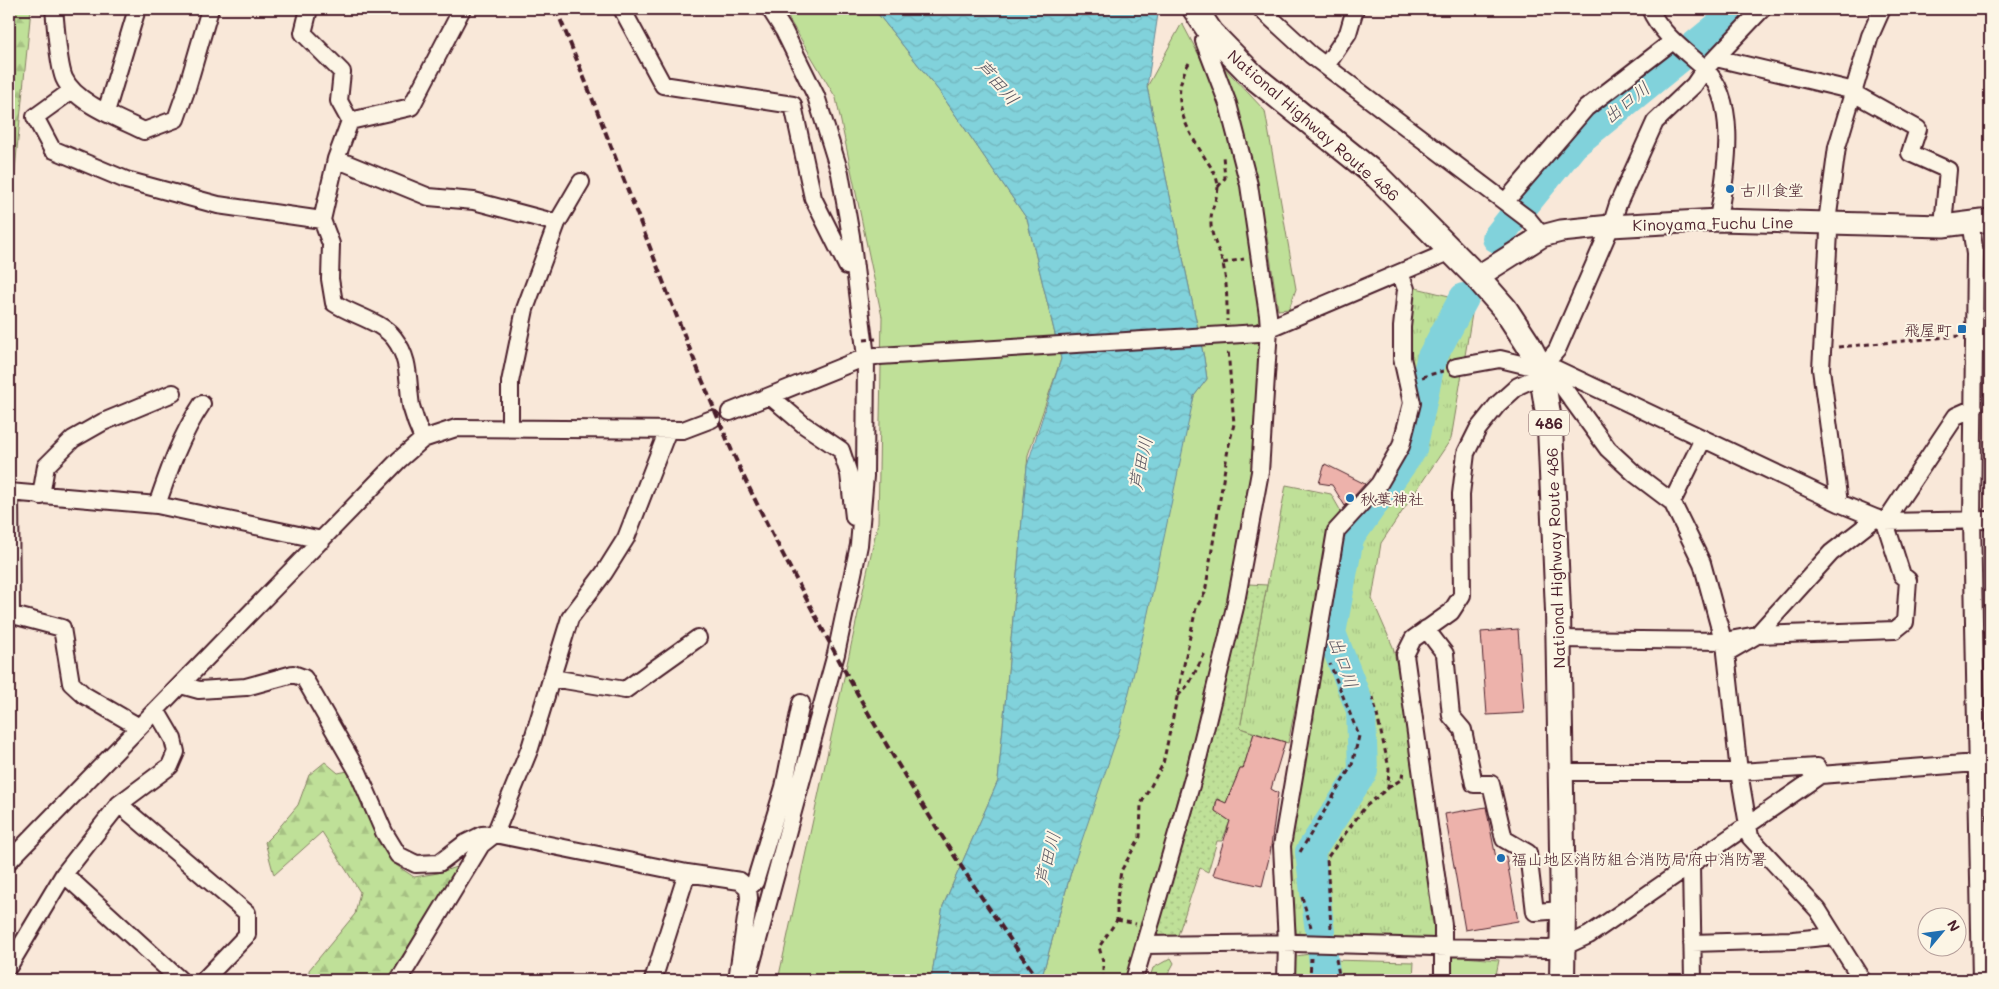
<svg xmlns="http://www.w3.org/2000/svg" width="1999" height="989" font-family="Mali,'Klee One',sans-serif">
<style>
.grass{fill:#bfe098;stroke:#848062}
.forest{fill:url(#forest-firs);stroke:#848062}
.park{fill:url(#park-tufts);stroke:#848062}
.garden{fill:url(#garden-dots);stroke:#848062}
.water{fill:url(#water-waves);stroke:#6b8a95}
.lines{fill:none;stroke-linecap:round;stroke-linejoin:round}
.river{stroke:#81d2db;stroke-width:30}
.building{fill:#edb2ab;stroke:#4a1f2b}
.minor-casing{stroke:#4a1f2b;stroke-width:20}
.major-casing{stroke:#4a1f2b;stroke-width:25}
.highway-casing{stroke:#4a1f2b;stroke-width:28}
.path{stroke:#4a1f2b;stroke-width:3;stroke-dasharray:5 4;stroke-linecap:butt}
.minor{stroke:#fcf5e5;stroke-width:16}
.major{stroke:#fcf5e5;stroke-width:21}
.highway{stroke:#fcf5e5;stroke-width:24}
.rail{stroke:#4a1f2b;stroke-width:4;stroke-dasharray:8 4;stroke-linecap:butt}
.minor-bridge-casing{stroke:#4a1f2b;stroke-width:20;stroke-linecap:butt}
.path-bridge{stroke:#4a1f2b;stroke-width:3;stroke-dasharray:5 4;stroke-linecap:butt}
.minor-bridge{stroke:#fcf5e5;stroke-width:16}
.poi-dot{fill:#1f6fb2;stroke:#fcf5e5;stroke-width:2}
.labels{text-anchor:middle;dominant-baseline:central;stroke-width:4;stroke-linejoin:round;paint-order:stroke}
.shield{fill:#fcf5e5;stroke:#7f5f63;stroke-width:1}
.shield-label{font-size:15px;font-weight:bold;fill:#4a1f2b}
.street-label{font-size:16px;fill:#4a1f2b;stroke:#fcf5e5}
.poi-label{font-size:16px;fill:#4a1f2b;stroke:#fcf5e5;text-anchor:start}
.water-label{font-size:18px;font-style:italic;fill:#5a5560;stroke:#fcf5e5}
</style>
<defs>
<pattern id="forest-firs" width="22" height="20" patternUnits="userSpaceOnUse" patternTransform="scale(1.25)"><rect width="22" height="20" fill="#bfe098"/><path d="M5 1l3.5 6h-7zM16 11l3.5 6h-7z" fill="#a6c083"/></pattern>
<pattern id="park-tufts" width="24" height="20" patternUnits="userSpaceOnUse" patternTransform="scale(1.25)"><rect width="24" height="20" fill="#bfe098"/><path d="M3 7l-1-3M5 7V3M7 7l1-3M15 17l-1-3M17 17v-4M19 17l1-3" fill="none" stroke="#a6c083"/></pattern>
<pattern id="garden-dots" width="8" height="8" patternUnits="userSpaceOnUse" patternTransform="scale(1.25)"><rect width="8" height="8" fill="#bfe098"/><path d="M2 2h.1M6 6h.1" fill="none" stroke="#a6c083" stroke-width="1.8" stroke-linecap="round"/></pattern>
<pattern id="water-waves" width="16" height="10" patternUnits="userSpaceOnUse" patternTransform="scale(1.25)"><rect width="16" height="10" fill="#81d2db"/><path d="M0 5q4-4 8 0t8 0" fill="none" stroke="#71b4bc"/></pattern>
</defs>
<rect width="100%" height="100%" fill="#f9e8d9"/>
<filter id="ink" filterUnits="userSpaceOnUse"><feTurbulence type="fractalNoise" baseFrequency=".02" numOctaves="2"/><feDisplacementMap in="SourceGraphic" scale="10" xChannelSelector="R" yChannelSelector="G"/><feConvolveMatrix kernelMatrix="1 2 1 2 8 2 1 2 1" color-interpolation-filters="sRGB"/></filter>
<g filter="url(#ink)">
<path class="grass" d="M783,9H874L939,91L1027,219L1061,359L1028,455L998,781L943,906L931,980H778L878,522L882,317L836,98Z
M1182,23L1210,76L1241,177L1259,303L1262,351L1253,465L1223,630L1128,980H1041L1071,872L1194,396L1207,379L1204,358L1147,87Z
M1221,64L1265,111L1296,289L1289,309L1278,310L1266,230Z
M1316,953L1319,980H1293L1296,956Z
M1451,956L1499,960L1495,980H1449Z
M1171,958L1174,963L1165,980H1149L1153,968Z
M1331,960L1414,962L1413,980H1331Z"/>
<path class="forest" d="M9,9H31L10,220L9,219Z
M325,762L338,773L353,770L371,823L396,865L414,877L438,873L459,866L387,980H309V970L355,914L360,892L322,832L274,875L265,842L277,830L298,805L309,775Z"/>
<path class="park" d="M1412,287L1474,302L1451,439L1381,543L1372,599L1393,647L1411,730L1436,932L1434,941L1294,933L1289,852L1341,535L1405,452Z
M1286,485L1331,494L1343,515L1332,528L1288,743L1240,728Z"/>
<path class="garden" d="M1249,584L1267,585L1240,728L1254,733L1243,769H1240L1226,803L1216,799L1215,811L1230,821L1222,841H1217L1208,872L1200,868L1178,935L1164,940L1156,933L1220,699Z"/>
<path class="water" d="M874,9H1155L1158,14L1147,87L1204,358L1207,379L1194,396L1145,627L1120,729L1071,872L1041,980H931L943,906L998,781L1027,466L1061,359L1027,219L939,91Z"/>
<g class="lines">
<path class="river" d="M1525,204L1573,145L1725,21L1735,9
M1497,238L1511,220
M1326,980L1310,852L1363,771L1361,710L1331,633L1349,538L1412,449L1431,359L1464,298"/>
</g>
<path class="building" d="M1325,464L1365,484L1345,506L1332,485L1319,483Z
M1518,629L1524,713L1487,715L1481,632Z
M1254,733L1285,742L1271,789L1278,793L1270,854L1262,886L1213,875L1230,821L1215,811L1217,799L1226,803L1240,769H1243Z
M1486,807L1496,858L1506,856L1518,921L1465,930L1445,814Z"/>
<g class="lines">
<defs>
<path id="minor" d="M54,9C56,26 58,64 64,78C75,103 120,119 144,131L176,119L187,88L210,9
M309,9L303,33L342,72L339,101L350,121L336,159L322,220L331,244L330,279L334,303C352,315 381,321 394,338C411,360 407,381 411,406C414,417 418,428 423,439
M622,9L663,85L793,105L813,198L847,266L855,267
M1261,9L1311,55L1529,220L1542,236
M1650,9C1660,33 1684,50 1703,67C1741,102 1725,175 1718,220
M1716,58L1846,89L1918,129L1910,153L1948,170L1943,226
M1326,66L1348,33L1355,9
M71,91L35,117L52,149L126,180L218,205L322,220
M106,112L137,9
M350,121L411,107L462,9
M336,159L429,197L474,201L557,223
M1505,202L1586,108L1673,41
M1970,221L1975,254L1972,520L1981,980
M1260,332L1451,251
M1975,344H1990
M1456,367L1500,359L1541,369H1556L1839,503L1885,522L1990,520
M1541,369L1562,386L1608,449L1635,474L1672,502L1702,563L1726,651
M770,396L804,425L841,450L849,474L854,517
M730,412L866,357L876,356
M510,428V382L525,309L557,223L581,182
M9,492L157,505L322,540
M10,492L11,614
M41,496L46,466L73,439L103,422L173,393
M1672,502L1703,439
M1839,503L1821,369L1829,233L1827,222L1837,147L1870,36L1882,9
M157,505C169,470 181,435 202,404
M9,614L62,628L71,683L84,695L139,727
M1426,629L1445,654L1451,716L1463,730L1474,784H1491L1504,839L1528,853L1535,912L1563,910
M1558,639L1724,641L1757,635L1895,630L1905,622L1908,580L1902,575L1885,522L1956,416L1974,408
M552,678L625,690L698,638
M181,685L199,690L246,687L293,674L304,678L358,772L384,832L398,855L416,864L439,863L464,844L482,835L495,834L687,873L740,881L748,888L749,898L737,980
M1561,772H1739L1817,767L1820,775
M119,804L247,913V935L204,980
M9,861L399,460L423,439L456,428L683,430L712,419
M1691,866L1693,980
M64,874L180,980
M748,888L755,882L784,787L801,703
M1692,943L1793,940L1834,936
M1144,945L1295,943
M1435,947L1549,949L1563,947L1589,935L1820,775L1990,762
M9,966L64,874L119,804L170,766L176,752L173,739L156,710
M399,980L481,845L495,834L530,748L570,618L604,573L626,538L668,430
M653,980L687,873
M747,980L836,654L859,545L865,476L866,357L851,236L840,173L816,96L784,31L770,9
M1134,980L1194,775L1235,607L1260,472L1269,328L1268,315L1249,185L1228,104L1204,41L1211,33
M1286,980L1287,943L1282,846L1336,531L1379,484L1401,446L1412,403L1402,358V327L1406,289L1400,273
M1443,980V925L1405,655L1413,639L1451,612L1462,595L1461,494L1466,453L1478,429L1498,404L1518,386L1531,380L1557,350L1611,226L1618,204L1655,122L1694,85L1705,69L1762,9
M1862,980L1818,910L1750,837L1739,772L1726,653L1757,635L1831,553L1876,518"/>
<path id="major" d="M1477,277L1542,236L1561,231L1611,226L1718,220L1943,226L1990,220"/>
<path id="highway" d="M1195,9L1211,33L1254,77L1377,176L1477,277L1505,309L1528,344L1541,369L1550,427L1558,611L1563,910L1562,980"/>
</defs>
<use href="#minor" class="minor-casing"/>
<use href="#major" class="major-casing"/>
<use href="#highway" class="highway-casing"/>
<path class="path" d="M1189,63C1168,98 1186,128 1205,158C1211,167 1217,175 1218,186C1218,197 1211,208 1211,220C1210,236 1219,249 1223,264C1227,282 1227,302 1227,321
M1218,187L1225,178L1223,156
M1223,263L1244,259
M1838,347L1959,336
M1422,377L1443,371
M1178,696L1189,684L1206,651
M1388,788L1402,779L1403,769
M1300,852L1352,765L1359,736L1330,664
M1302,897L1311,927
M1117,920L1136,924
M1331,928L1327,858L1365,807L1388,788L1389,768L1373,697
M1336,959L1340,980
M1103,980V961L1099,947L1117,920V899L1121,871L1140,837L1141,804L1163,764L1196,608L1205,593L1228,449L1234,424L1228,349
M1310,980L1311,958"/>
<use href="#minor" class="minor"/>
<use href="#major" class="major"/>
<use href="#highway" class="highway"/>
<path class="rail" d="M556,9C617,155 669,305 732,451C757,507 787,562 816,617C882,743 956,865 1039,980"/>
<defs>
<path id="minor-bridge" d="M879,356L1259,333
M1295,943L1435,947"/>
</defs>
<use href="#minor-bridge" class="minor-bridge-casing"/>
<path class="path-bridge" d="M864,340L876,339"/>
<use href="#minor-bridge" class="minor-bridge"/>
</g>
</g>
<g class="poi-dot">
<circle cx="1730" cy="189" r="5"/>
<rect x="1957" y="324" width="10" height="10" rx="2.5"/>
<circle cx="1350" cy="498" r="5"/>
<circle cx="1501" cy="858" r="5"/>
</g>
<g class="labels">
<rect class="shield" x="1529" y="410.5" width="40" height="25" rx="4"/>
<g class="shield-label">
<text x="1549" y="423">486</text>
</g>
<g class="street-label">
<text transform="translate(1314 125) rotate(41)">National Highway Route 486</text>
<text transform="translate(1713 223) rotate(-1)">Kinoyama Fuchu Line</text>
<text transform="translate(1555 558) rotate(-92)">National Highway Route 486</text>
</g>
<g class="poi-label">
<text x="1740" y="189">古川食堂</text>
<text x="1952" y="329" text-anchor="end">飛屋町</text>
<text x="1360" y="498">秋葉神社</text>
<text x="1511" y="858">福山地区消防組合消防局府中消防署</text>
</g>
<g class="water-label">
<text transform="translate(998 82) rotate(48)">芦田川</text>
<text transform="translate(1626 102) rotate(-39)">出口川</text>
<text transform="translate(1140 463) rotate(-78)">芦田川</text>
<text transform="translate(1344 662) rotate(71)">出口川</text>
<text transform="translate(1047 858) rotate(-76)">芦田川</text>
</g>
</g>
<rect width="1999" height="989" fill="none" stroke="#fcf5e5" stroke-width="30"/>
<rect x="15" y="15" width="1969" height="959" fill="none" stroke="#4a1f2b" stroke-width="2" filter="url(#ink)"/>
<g transform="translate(1942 932) rotate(61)"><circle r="24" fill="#fcf5e5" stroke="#b59f9b"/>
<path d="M0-4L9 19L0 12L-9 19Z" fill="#1f6fb2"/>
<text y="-8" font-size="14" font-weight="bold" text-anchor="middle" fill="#4a1f2b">N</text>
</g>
</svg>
